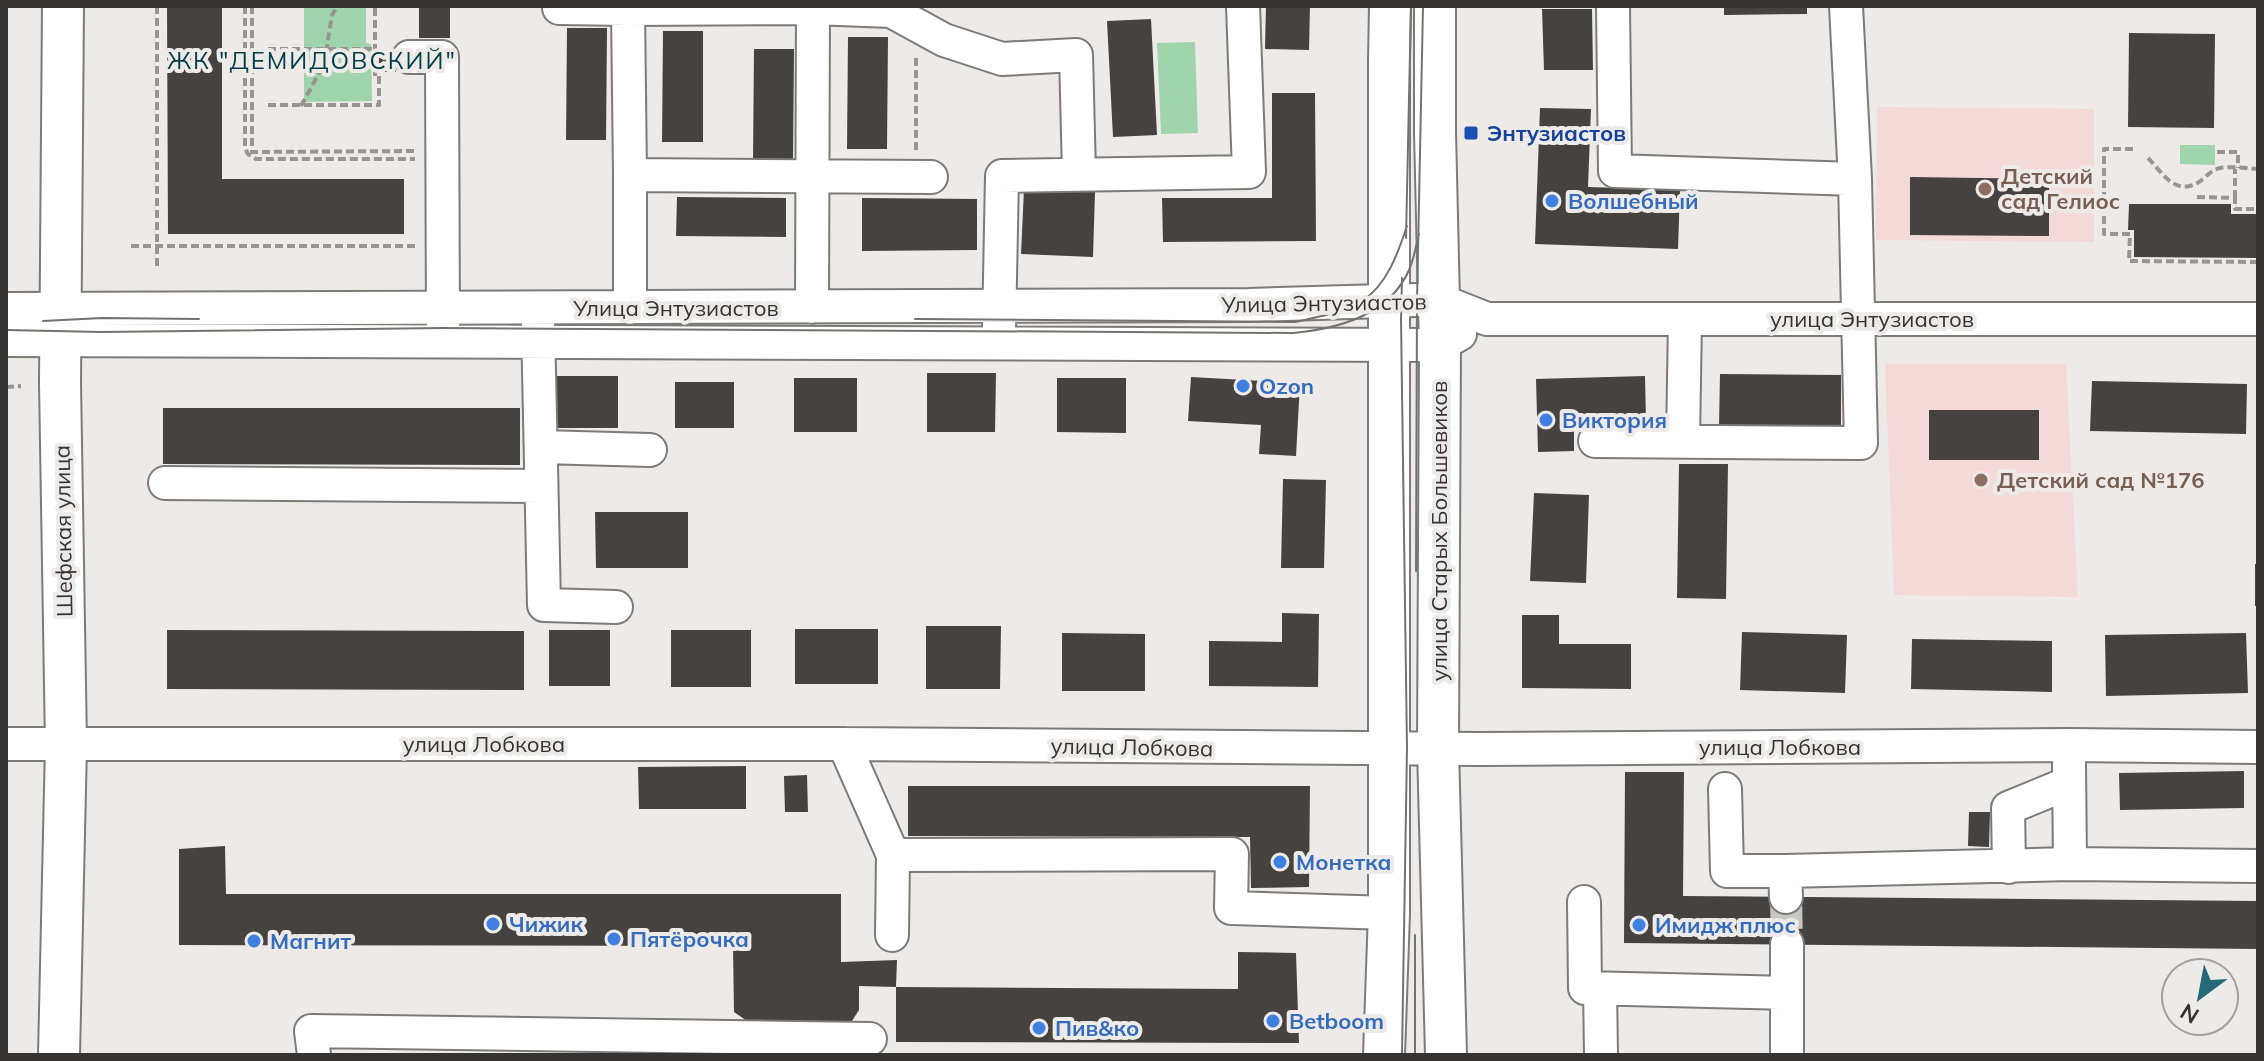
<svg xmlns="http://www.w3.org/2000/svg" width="2264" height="1061" font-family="Mulish,sans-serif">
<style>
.education{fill:#f4d9d9}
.green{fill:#a0d4ad}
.building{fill:#454240}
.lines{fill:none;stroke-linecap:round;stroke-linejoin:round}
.minor-tunnel{stroke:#c8c6c3;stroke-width:32;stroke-dasharray:32 16;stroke-linecap:butt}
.minor-casing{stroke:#7d7b78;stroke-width:36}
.major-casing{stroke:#7d7b78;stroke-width:44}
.path{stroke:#979593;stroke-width:4;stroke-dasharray:8 4;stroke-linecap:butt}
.minor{stroke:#fff;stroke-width:32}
.major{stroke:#fff;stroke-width:40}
.tram{stroke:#737270;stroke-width:2}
.transit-dot{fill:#1a4fb4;stroke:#edeae7;stroke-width:3}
.education-dot{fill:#8d6e63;stroke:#edeae7;stroke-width:3}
.shop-dot{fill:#3f7fe0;stroke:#edeae7;stroke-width:3}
.labels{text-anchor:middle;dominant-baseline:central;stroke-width:8;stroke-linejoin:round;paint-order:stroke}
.transit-label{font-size:22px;font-weight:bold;fill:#164399;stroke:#edeae7;text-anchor:start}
.education-label{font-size:22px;font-weight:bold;fill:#785e54;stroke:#edeae7;text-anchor:start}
.shop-label{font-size:22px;font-weight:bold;fill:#366cbe;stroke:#edeae7;text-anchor:start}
.street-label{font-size:22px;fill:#353433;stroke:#edeae7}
.neighbourhood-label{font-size:24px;letter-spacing:2px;fill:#003f4b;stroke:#edeae7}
</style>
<rect width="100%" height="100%" fill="#edeae7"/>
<path class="education" d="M1877,107L2094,109V242L1876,240Z
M1885,364H2066L2078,597L1894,595Z"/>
<path class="green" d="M304,6H366V43L371,44L372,101L304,102Z
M1195,42L1198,133L1161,134L1157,43Z
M2180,145H2215V165L2180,164Z"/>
<path class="building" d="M167,6H222V179H404V234H168Z
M419,6H450V38H419Z
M1266,6H1310L1309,50L1265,49Z
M1724,6H1807V14L1724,15Z
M1542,9H1592L1593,70H1544Z
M1151,19L1157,135L1113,137L1107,21Z
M567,28H607L606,140H566Z
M663,31H703V142H662Z
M2129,33L2215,34L2214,128L2128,127Z
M848,37H888L887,149H847Z
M754,49H794L793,161H753Z
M379,55H399L395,64L396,72H379Z
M1272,93H1315L1316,241L1163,242L1162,198H1272Z
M1540,108L1591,109L1588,187L1680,190L1678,249L1535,244Z
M1910,177L2049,179V236L1910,235Z
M1024,189L1095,192L1093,257L1021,254Z
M677,197L786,198V237L676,236Z
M862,198L977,199V250L862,251Z
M2129,204H2231V214H2258V258L2134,257V230H2128Z
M927,373H996L995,432H927Z
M1720,374L1841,375V428L1719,427Z
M556,376H618V428H556Z
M1645,376L1646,421L1574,422V451L1538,452L1536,379Z
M1191,377L1300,383L1296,456L1259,454L1261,425L1188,421Z
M794,378H857V432H794Z
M1057,378H1126V433L1057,432Z
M2092,381L2247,384L2246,434L2090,431Z
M675,382H734V428H675Z
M163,408H520V465L163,464Z
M1929,410H2039V460H1929Z
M1679,464H1728L1726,599L1677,598Z
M1283,479L1326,480L1324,568H1281Z
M1534,493L1589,495L1586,583L1530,581Z
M595,512H688V568H596Z
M2255,564H2258V606H2255Z
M1282,613L1319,614L1318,687L1209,686V641L1282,642Z
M1522,615H1559V644H1631V689L1522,688Z
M926,626H1001L1000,689H926Z
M795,629H878V684H795Z
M167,630L524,631V690L167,689Z
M549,630H610V686H549Z
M671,630H751V687H671Z
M1742,632L1847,635L1845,693L1740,690Z
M1062,633L1145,634V691H1062Z
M2246,633L2248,693L2106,696L2105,635Z
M1912,639L2052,641V692L1911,689Z
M746,766V809H639L638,767Z
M2244,771V808L2120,810L2119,773Z
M1625,772H1684L1683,896L2258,901V949L1624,943Z
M807,775L808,812H785L784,776Z
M908,786H1310L1309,887L1251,888L1250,837L908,836Z
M1969,812H1990L1989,847L1968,846Z
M225,846L226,894H841V962L897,960L896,987L859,986V1010L850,1024L753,1025L734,1012L733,946L179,945V849Z
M1238,952L1296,953L1299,1043L896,1042V987L1238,989Z"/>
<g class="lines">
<path class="minor-tunnel" d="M1786,897L1787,944"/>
<defs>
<path id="minor" d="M1613,6L1615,171L1855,179
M559,8L628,9
M409,57H442L443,329
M931,177L630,175L628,9L813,8L891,11L944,40L1002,59L1076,55L1079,174
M812,307L813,8
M630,308V175
M6,309L1249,305L1417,300H1439L1487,319H2258
M538,323L544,605L616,607
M999,329L1002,176L1249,172L1243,6
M6,340L1440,345L1460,334
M1595,441L1861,443L1855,179L1846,6
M1683,441L1685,319
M541,447L650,450
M165,483L541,486
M6,744H844L1480,749L2069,745L2258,747
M844,744L893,855L1232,854L1231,908L1389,913
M2069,764L2070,864
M1725,789L1727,871H1785
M2009,867L2008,808L2069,783
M1786,897L1785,871L2070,864L2258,866
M1584,902L1585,988L1787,993
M892,935L893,855
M1600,989L1601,1055
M314,1055L311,1031L870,1039
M1787,1055V944"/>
<path id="major" d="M1435,6V132L1440,345L1438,748L1446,1055
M59,1055L66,745L60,383L63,6
M1384,1055L1389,913V61L1390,6"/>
</defs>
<use href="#minor" class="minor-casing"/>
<use href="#major" class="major-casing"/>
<path class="path" d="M157,6V270
M245,6V148L248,154L256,159H415
M252,6V152L415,151
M268,49H374
M268,105H379V76H375V6
M301,106L324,64L332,15L338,6
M2133,149H2104V234H2130L2129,261L2258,262
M916,150V55
M2217,152H2238V168
M2148,158C2162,172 2175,197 2199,182C2206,177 2211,170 2220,168C2232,166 2246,168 2258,169
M2197,197L2235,198V209H2258
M2235,198V169
M131,246H415
M6,387L21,386"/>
<use href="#minor" class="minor"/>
<use href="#major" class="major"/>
<path class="tram" d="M1406,238L1411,6
M915,319L1295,322C1316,317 1343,313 1362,301C1387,285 1398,253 1407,226
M43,321L102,318L199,319
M6,330L101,332L443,328L1293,333C1337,329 1389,316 1409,270C1414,259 1416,246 1419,234
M1416,571L1417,300L1423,6
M1415,935V1055
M1402,1055L1407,748L1401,319L1402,278"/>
</g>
<rect class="transit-dot" x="1463" y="125" width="16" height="16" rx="4"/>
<g class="education-dot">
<circle cx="1985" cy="189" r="8"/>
<circle cx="1981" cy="480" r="8"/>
</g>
<g class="shop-dot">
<circle cx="1552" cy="201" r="8"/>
<circle cx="1243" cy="386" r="8"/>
<circle cx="1546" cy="420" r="8"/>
<circle cx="1280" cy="862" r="8"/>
<circle cx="493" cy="924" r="8"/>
<circle cx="1639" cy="925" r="8"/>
<circle cx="614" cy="939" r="8"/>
<circle cx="254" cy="941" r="8"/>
<circle cx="1273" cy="1021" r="8"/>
<circle cx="1039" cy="1028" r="8"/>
</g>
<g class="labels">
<g class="transit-label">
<text x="1487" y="133">Энтузиастов</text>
</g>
<g class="education-label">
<text x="2001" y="176">Детский<tspan x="2001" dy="25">сад Гелиос</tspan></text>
<text x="1997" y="480">Детский сад №176</text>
</g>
<g class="shop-label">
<text x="1568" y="201">Волшебный</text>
<text x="1259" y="386">Ozon</text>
<text x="1562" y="420">Виктория</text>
<text x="1296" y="862">Монетка</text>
<text x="509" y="924">Чижик</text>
<text x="1655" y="925">Имидж плюс</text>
<text x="630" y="939">Пятёрочка</text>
<text x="270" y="941">Магнит</text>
<text x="1289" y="1021">Betboom</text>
<text x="1055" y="1028">Пив&amp;ко</text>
</g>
<g class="street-label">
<text transform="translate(1324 303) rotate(-1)">Улица Энтузиастов</text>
<text x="676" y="308">Улица Энтузиастов</text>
<text x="1872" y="319">улица Энтузиастов</text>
<text transform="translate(63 531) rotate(-91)">Шефская улица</text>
<text transform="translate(1439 531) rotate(-90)">улица Старых Большевиков</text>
<text x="484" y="744">улица Лобкова</text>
<text transform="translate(1132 747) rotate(1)">улица Лобкова</text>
<text x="1780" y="747">улица Лобкова</text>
</g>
<g class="neighbourhood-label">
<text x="312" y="60">ЖК "ДЕМИДОВСКИЙ"</text>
</g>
</g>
<rect width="2264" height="1061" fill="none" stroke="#353433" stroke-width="16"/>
<g transform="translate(2200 997) rotate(212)"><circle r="38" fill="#edeae7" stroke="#a3a19f" stroke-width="2"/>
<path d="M0-6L14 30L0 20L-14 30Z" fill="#236978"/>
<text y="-12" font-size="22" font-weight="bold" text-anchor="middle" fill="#353433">N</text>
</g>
</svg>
